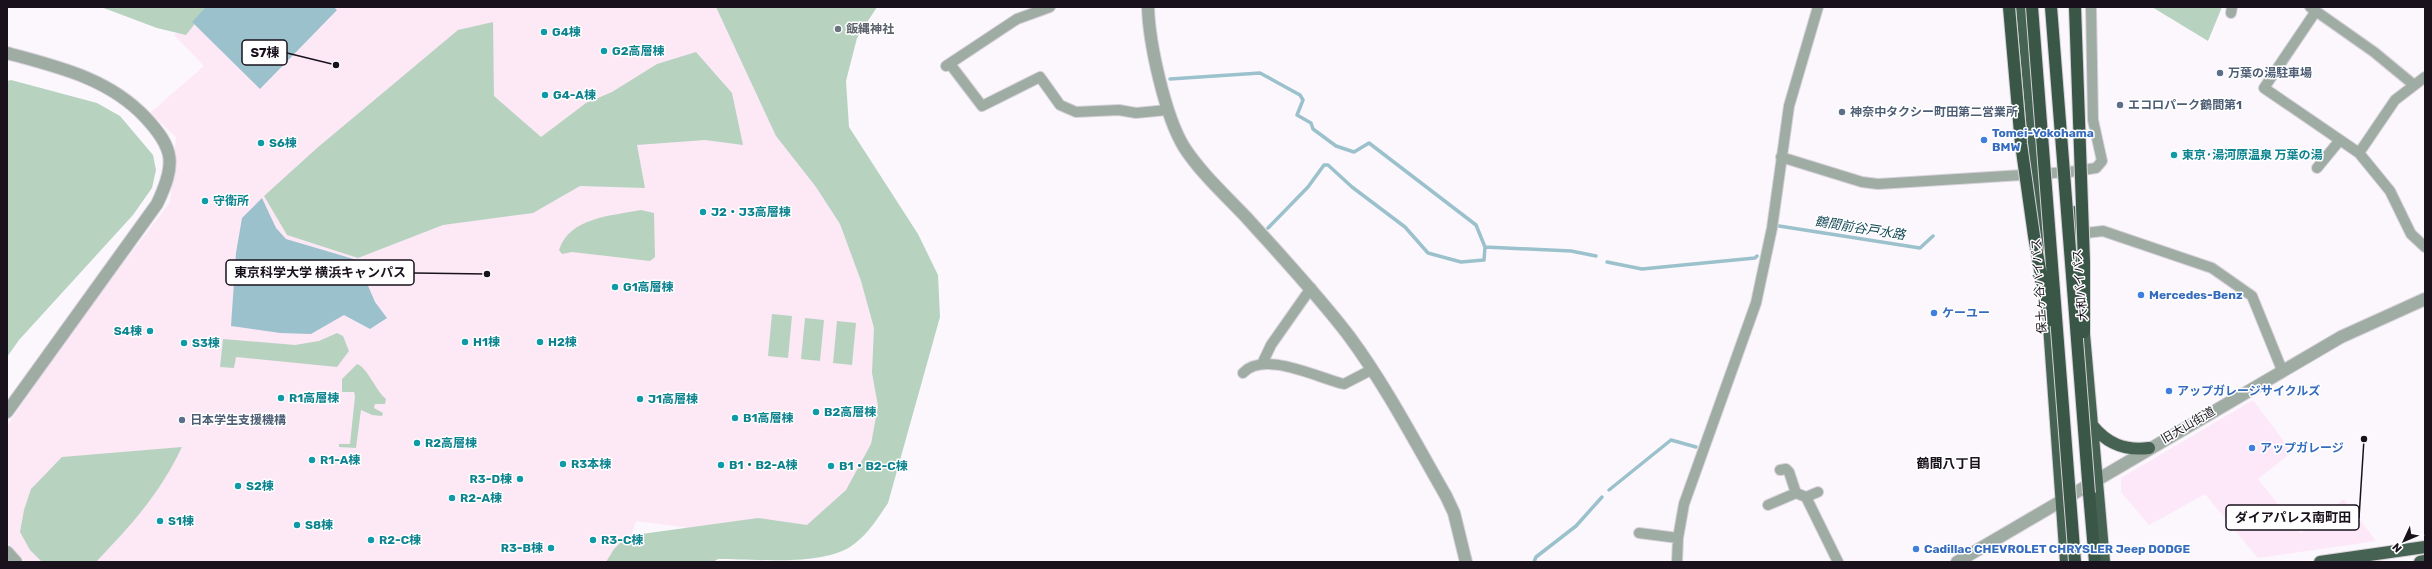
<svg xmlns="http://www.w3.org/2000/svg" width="2432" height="569" font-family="Rubik,'Noto Sans JP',sans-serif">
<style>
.commercial{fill:#fce8f8}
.education{fill:#fde8f6}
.green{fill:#b7d3c0}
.water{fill:#9bc1cc}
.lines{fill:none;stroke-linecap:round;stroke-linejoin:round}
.stream{stroke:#9bc1cc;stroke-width:3.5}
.minor-casing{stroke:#d7d2d9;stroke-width:12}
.tertiary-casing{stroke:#d7d2d9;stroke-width:14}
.trunk-casing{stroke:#d7d2d9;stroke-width:14}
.motorway-casing{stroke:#d7d2d9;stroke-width:14}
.minor{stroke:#9eaca4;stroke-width:10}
.tertiary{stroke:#9eaca4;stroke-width:12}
.trunk{stroke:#466253;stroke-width:12}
.motorway{stroke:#395647;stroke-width:12}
.motorway-bridge-casing{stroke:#d7d2d9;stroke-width:14;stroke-linecap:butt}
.motorway-bridge{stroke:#395647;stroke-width:12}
.worship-dot{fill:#6b7280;stroke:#fff;stroke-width:1.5}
.culture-dot{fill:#0f9aa8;stroke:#fff;stroke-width:1.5}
.service-dot{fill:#5c6f8a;stroke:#fff;stroke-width:1.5}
.shop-dot{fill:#3f7fe0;stroke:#fff;stroke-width:1.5}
.labels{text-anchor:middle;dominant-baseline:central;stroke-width:3;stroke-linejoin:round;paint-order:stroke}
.worship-label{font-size:12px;font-weight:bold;fill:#5b616d;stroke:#fff;text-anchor:start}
.culture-label{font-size:12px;font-weight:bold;fill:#0d838f;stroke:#fff;text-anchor:start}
.service-label{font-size:12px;font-weight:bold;fill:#4e5e75;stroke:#fff;text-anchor:start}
.shop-label{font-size:12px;font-weight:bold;fill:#366cbe;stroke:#fff;text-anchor:start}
.street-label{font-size:12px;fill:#19121d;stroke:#fff}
.water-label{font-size:13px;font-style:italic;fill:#134856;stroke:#fff}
.neighbourhood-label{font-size:13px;font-weight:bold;fill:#19121d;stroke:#fff}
.leader{fill:none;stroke:#19121d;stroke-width:1.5}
.callout-dot{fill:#19121d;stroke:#fff;stroke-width:1.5}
.callout{fill:#fff;stroke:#19121d;stroke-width:1.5}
.callout-label{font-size:13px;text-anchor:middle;font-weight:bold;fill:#19121d}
</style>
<rect width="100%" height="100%" fill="#fbf7fd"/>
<path class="commercial" d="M2253,400L2292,452L2258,479L2301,533L2344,499L2376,541L2258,558L2205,494L2149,525L2121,492V478Z"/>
<path class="education" d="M203,7H721L836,207L908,421L843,531L736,534L636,521L623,562H26L7,542V426L65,340L170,202L176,137L150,113L204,66L174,35Z"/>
<path class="green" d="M101,7H208L186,35L157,28Z
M716,7H877L857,38L846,81L849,127L918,234L938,275L940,317L888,503C878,518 866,537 850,547C819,566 755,559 718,559L713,562H606L614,549L627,536L758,518L807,525L846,490L871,444L878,406L872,373L874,328L861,281L840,224L816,187L776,136Z
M2152,7H2222L2208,41Z
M493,22L494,96L541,137L586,103L612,92L657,64L696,52L732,93L743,145L705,140L637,145L645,188L580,186L533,213L443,225L358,258L287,235L264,196L317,148L458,30Z
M11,80L97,103L120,116L153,155L156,170L152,188L133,215L19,340L7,357V81Z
M641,210L654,213L655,257L650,261L572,252L562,254L559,250C570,217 611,216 641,210Z
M772,314L792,316L788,358L768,356Z
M805,318L824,320L820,361L801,359Z
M837,321L856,323L852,365L833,363Z
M337,333L343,336L349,351L337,367L236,357L234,368L220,367L223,339L295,345L319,341Z
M357,364C368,368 375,390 386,399L385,404H375L374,408L383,413L382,416L372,415L361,410L356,448L339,447V444H350L355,396L354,392H342V379Z
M182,447C159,495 132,524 96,562H42L30,550L20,532L24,510L31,489L62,457Z"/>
<path class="water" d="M206,7H334L337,10L260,89L192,22Z
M262,198L276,228L286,239L357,260L375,302L387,318L370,329L344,315L311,334L280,333L231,326L236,253L242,218Z"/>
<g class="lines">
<path class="stream" d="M1170,79L1260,73L1300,95L1303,100L1297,115L1311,123L1313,129L1336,146L1354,152L1369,143L1476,225L1485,247L1484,260L1461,262L1428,253L1405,227L1352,187L1328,165H1324L1308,187L1268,228
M1779,226L1920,248L1933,236
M1485,247L1571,251L1596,256
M1607,262L1642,269L1755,258L1757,256
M1609,490L1671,440L1696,447
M1534,562L1536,557L1576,526L1602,497"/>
<defs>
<path id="minor" d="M2310,7L2374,52L2414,85
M2316,11L2264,88L2359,153L2390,191L2411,234L2425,247
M2231,13L2232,7
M950,64L982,106L1040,77L1060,105L1076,112L1119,110L1136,113L1167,110
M946,66L1017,19L1050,7
M2359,153L2395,100L2425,77
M1781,157L1862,182L1878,184L2069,172L2096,168L2102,161L2093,120L2091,7
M2317,168L2340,140
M2077,234L2103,231L2212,268L2252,296L2282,370
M1262,364L1271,345L1311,288
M1243,373C1264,350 1318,378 1344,384L1371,370
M1780,470L1786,469L1789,472L1796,493L1806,497L1838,562
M1806,497L1818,492
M1768,505L1796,493
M1639,533L1678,538
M1677,562L1678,538L1684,504L1756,303L1772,228L1789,106L1818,7"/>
<path id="tertiary" d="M1148,7C1149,43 1165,116 1184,147C1200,172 1225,195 1246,217C1281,256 1317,294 1349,336C1386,386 1415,442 1446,496L1454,513L1466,562
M7,53C58,67 108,78 145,117C175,149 176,164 157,204L7,412
M7,552L16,562
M1957,562L2341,337L2425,299"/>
<path id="trunk" d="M2022,7L2046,277
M2073,212L2079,283
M2048,311L2066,562
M2083,323L2104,562
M2092,425C2107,444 2125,451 2149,448
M2320,562L2425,547
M2420,562L2425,561"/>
<path id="motorway" d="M2089,493L2095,562"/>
</defs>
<use href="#minor" class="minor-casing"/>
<use href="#tertiary" class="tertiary-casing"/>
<use href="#trunk" class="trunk-casing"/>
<use href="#motorway" class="motorway-casing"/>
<use href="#minor" class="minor"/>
<use href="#tertiary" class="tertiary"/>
<use href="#trunk" class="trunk"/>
<use href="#motorway" class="motorway"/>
<defs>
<path id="motorway-bridge" d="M2009,7L2021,144L2034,236L2049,320
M2032,7L2075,562
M2051,7L2089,493
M2075,7L2084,262V332"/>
</defs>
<use href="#motorway-bridge" class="motorway-bridge-casing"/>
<use href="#motorway-bridge" class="motorway-bridge"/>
</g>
<circle class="worship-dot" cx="838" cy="29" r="4"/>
<g class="culture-dot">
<circle cx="544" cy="32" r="4"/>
<circle cx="604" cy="51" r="4"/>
<circle cx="545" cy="95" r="4"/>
<circle cx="261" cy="143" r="4"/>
<circle cx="2174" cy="155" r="4"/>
<circle cx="205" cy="201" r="4"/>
<circle cx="703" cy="212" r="4"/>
<circle cx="615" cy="287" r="4"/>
<circle cx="150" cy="331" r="4"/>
<circle cx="465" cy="342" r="4"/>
<circle cx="540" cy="342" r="4"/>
<circle cx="184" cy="343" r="4"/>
<circle cx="281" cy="398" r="4"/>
<circle cx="640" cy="399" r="4"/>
<circle cx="816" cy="412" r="4"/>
<circle cx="735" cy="418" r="4"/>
<circle cx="417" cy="443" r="4"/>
<circle cx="312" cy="460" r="4"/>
<circle cx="563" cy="464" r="4"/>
<circle cx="721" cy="465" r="4"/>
<circle cx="831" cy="466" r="4"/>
<circle cx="520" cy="479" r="4"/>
<circle cx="238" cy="486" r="4"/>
<circle cx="452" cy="498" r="4"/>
<circle cx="160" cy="521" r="4"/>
<circle cx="297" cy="525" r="4"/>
<circle cx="371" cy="540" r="4"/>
<circle cx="593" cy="540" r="4"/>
<circle cx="551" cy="548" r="4"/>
</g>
<g class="service-dot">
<circle cx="2220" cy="73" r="4"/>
<circle cx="2120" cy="105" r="4"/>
<circle cx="1842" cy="112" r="4"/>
<circle cx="182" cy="420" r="4"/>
</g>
<g class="shop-dot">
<circle cx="1984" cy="140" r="4"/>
<circle cx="2141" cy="295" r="4"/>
<circle cx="1934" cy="313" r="4"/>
<circle cx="2169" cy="391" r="4"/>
<circle cx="2252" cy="448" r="4"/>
<circle cx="1916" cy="549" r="4"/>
</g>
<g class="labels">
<g class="worship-label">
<text x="846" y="29">飯縄神社</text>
</g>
<g class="culture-label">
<text x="552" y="32">G4棟</text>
<text x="612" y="51">G2高層棟</text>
<text x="553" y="95">G4-A棟</text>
<text x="269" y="143">S6棟</text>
<text x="2182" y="155">東京･湯河原温泉 万葉の湯</text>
<text x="213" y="201">守衛所</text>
<text x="711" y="212">J2・J3高層棟</text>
<text x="623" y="287">G1高層棟</text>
<text x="142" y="331" text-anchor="end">S4棟</text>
<text x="473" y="342">H1棟</text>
<text x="548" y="342">H2棟</text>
<text x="192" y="343">S3棟</text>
<text x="289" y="398">R1高層棟</text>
<text x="648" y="399">J1高層棟</text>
<text x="824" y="412">B2高層棟</text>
<text x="743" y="418">B1高層棟</text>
<text x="425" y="443">R2高層棟</text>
<text x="320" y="460">R1-A棟</text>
<text x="571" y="464">R3本棟</text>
<text x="729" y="465">B1・B2-A棟</text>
<text x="839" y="466">B1・B2-C棟</text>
<text x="512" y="479" text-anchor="end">R3-D棟</text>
<text x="246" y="486">S2棟</text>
<text x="460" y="498">R2-A棟</text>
<text x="168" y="521">S1棟</text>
<text x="305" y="525">S8棟</text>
<text x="379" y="540">R2-C棟</text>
<text x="601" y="540">R3-C棟</text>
<text x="543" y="548" text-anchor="end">R3-B棟</text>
</g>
<g class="service-label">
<text x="2228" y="73">万葉の湯駐車場</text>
<text x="2128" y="105">エコロパーク鶴間第1</text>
<text x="1850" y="112">神奈中タクシー町田第二営業所</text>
<text x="190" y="420">日本学生支援機構</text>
</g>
<g class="shop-label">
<text x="1992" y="133">Tomei-Yokohama<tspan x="1992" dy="14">BMW</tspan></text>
<text x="2149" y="295">Mercedes-Benz</text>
<text x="1942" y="313">ケーユー</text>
<text x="2177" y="391">アップガレージサイクルズ</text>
<text x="2260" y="448">アップガレージ</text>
<text x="1924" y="549">Cadillac CHEVROLET CHRYSLER Jeep DODGE</text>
</g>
<g class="street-label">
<text transform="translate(2080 285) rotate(-95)">大和バイパス</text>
<text transform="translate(2039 286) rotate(-94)">保土ヶ谷バイパス</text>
<text transform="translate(2188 425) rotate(-30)">旧大山街道</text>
</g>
<g class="water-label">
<text transform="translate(1860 228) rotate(9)">鶴間前谷戸水路</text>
</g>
<g class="neighbourhood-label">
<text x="1949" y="463">鶴間八丁目</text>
</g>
</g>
<path class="leader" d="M336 65L287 53M487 274L414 273M2364 439L2359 518"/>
<g class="callout-dot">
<circle cx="336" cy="65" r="4"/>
<circle cx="487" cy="274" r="4"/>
<circle cx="2364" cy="439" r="4"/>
</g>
<g class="callout">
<rect x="242" y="40" width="45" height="25" rx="4"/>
<rect x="226" y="260" width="188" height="25" rx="4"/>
<rect x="2226" y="505" width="133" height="25" rx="4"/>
</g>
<g class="callout-label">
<text x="265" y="57">S7棟</text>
<text x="320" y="277">東京科学大学 横浜キャンパス</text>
<text x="2293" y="522">ダイアパレス南町田</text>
</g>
<rect width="2432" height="569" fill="none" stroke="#19121d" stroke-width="16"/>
<g transform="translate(2404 541) rotate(226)" stroke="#ffffff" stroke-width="3" paint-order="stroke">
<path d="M0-3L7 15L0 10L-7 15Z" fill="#19121d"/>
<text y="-6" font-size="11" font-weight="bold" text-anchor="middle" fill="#19121d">N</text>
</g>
</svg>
